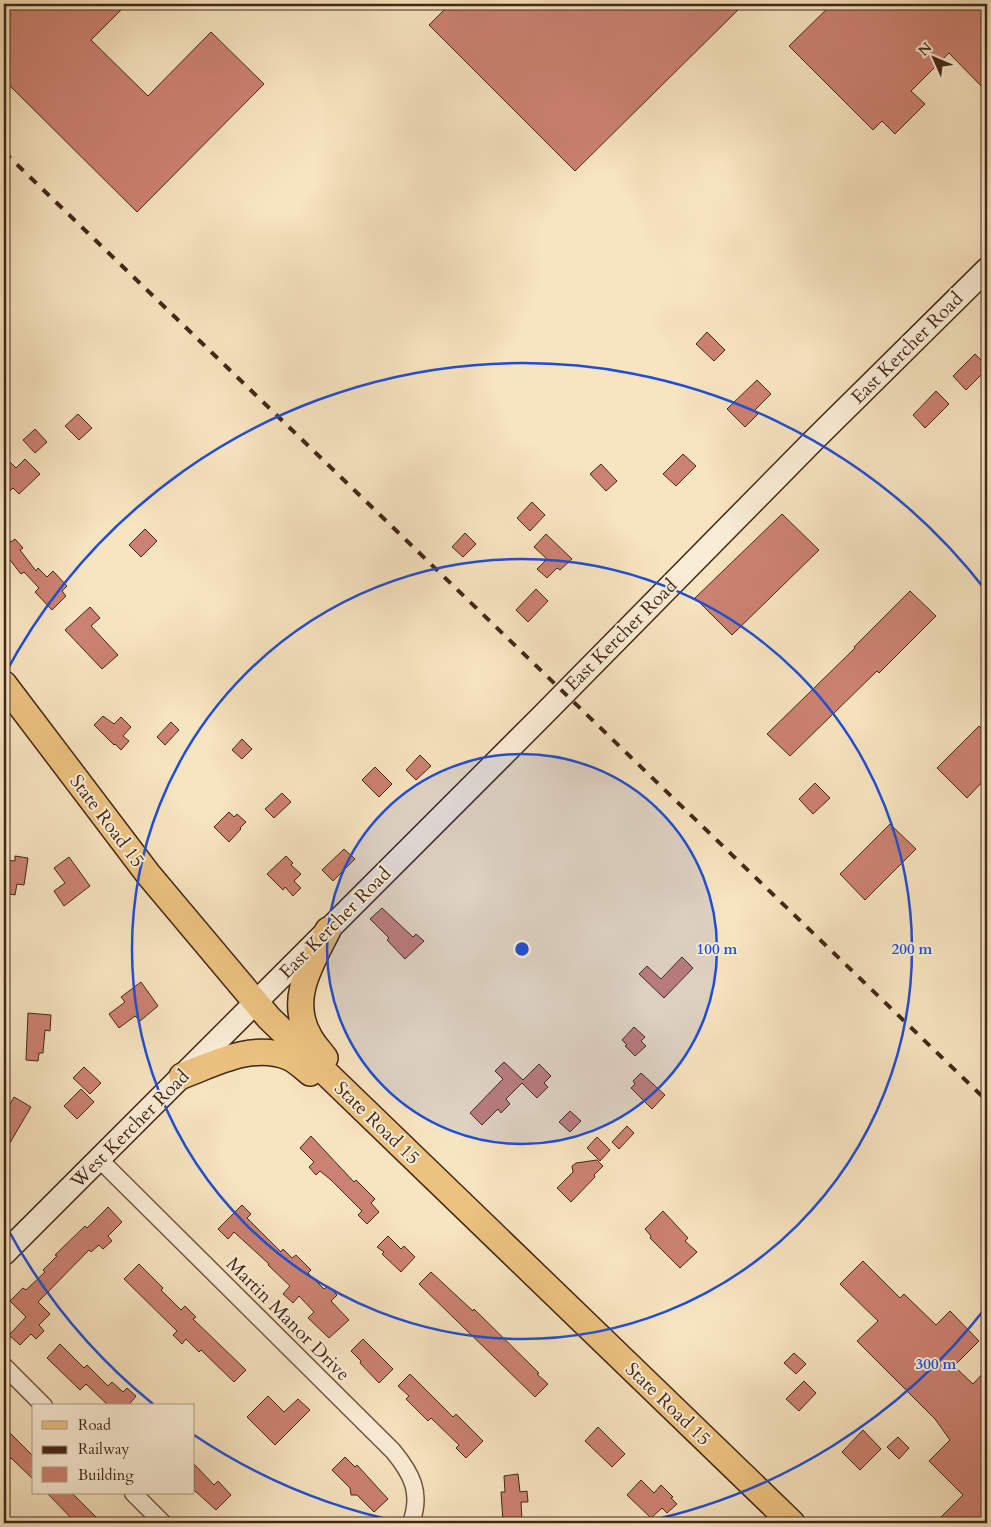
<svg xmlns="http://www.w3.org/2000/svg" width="991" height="1527" font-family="Cardo,serif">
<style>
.building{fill:#cc8272;stroke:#432716}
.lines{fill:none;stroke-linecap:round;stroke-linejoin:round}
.minor-casing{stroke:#705640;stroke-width:19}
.secondary-casing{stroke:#432716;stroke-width:25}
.primary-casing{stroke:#432716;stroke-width:28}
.minor{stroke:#faedd6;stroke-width:16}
.secondary{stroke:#faedd6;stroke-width:22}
.primary{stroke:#ecc280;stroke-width:25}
.rail{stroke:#432716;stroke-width:4;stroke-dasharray:9 9;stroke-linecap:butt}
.ring{fill:none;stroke:#1d4ed8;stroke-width:2.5}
.labels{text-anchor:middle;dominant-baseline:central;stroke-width:4;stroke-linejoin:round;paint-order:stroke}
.street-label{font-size:19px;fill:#432716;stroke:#faedd6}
.centre{fill:#1d4ed8;stroke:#faedd6;stroke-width:2.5}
.ring-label{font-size:15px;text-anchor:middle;font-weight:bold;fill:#1d4ed8;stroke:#faedd6;stroke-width:4;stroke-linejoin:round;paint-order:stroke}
</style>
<rect width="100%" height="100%" fill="#f7e4c0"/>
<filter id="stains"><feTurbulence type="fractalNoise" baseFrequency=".004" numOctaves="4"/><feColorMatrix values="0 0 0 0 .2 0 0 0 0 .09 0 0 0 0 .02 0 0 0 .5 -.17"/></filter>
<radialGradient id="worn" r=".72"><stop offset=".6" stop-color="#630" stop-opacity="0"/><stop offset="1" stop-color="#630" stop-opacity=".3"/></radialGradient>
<path class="building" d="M4,4H127L91,40L148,96L211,32L264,84L137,212L4,80Z
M450,4H744L575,171L429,25Z
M832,4H987V92L949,53L911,91L925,104L895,134L882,121L873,130L789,46Z
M707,332L725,350L714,361L696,344Z
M975,354L987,366V369L966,390L953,376Z
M757,380L771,394L754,411L758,414L745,427L727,409Z
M936,391L949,404L925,428L913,415Z
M78,414L92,428L79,440L65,426Z
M35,429L47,442L35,453L23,440Z
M683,454L696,466L676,486L663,474Z
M4,456L16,468L25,459L40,474L19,494L13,488L4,497Z
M601,464L617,481L606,491L590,474Z
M532,502L545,515L530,531L517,518Z
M782,514L819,550L732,635L695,598Z
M145,529L157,541L141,557L129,545Z
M465,533L476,544L463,557L452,547Z
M4,534L11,542L15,539L23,548L20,550L36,571L38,568L47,577L53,571L67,586L62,591L66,596L52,610L35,592L39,588L24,572L21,574L10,560L4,566Z
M546,534L572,559L560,570L557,568L547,578L537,569L547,559L534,547Z
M536,589L548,601L528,622L516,610Z
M910,591L936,616L879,673L877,671L790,756L767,734L855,648L854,647Z
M90,607L100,618L91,626L118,655L102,669L65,630Z
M103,716L114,724L121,717L131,727L123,736L129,741L121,750L115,744L114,745L94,725Z
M171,722L179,730L165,745L157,737Z
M979,726L987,734V777L967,798L937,768Z
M242,739L252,749L242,759L232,750Z
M420,755L431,766L416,780L406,770Z
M375,767L392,784L379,797L362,780Z
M815,783L830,798L813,814L799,799Z
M282,793L291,802L274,818L265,809Z
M229,812L234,817L237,814L246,822L240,828L241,829L229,842L214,827Z
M890,824L916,849L865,900L840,874Z
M344,849L355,859L333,881L322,870Z
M15,856L28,858L24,885L17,884L15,895L4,893V860L15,861Z
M286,856L293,863L291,865L301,874L294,881L301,888L293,896L285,887L283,890L267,874Z
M69,857L90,886L64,906L54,891L65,883L54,868Z
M382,908L413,937L416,934L424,941L405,959L387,940L389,938L370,919Z
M682,957L693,968L664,998L639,974L647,966L661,979Z
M141,982L158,1006L140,1021L135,1016L119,1028L109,1014L125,1002L121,997Z
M28,1013L51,1015L50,1031L45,1030L43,1053H39L38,1061L26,1060Z
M634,1027L645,1037L641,1041L646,1046L635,1056L625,1046L627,1045L622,1040Z
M504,1062L523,1080L539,1064L551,1076L544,1083L548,1087L537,1098L522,1083L506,1099L510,1104L501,1113L498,1109L482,1125L470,1113L503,1079L495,1071Z
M84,1067L101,1083L90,1094L73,1078Z
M641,1073L665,1095L652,1109L631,1088L635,1084L633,1081Z
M81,1089L94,1102L77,1119L64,1106Z
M14,1097L31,1107L4,1153V1115Z
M570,1111L581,1121L570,1132L559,1122Z
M627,1126L634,1133L619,1149L612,1142Z
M311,1136L354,1182L356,1180L375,1199L371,1203L379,1212L367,1224L358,1215L362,1211L331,1180L320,1171L316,1175L309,1167L314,1162L300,1148Z
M597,1137L610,1150L600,1161L587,1148Z
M597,1160L603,1166L594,1175L595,1177L571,1202L557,1188L573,1172L572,1166L576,1163Z
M242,1205L251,1214L247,1218L281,1252L283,1249L292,1258L296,1255L311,1270L308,1273L324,1289L328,1286L337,1295L331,1301L349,1320L329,1338L308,1318L314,1312L299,1296L293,1303L283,1294L290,1286L268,1265L269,1264L234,1232L228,1239L218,1229Z
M108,1207L122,1222L108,1236L112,1241L103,1249L99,1245L91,1252L89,1250L38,1302L50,1314L39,1325L44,1331L36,1339L31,1334L20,1345L9,1335L26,1317L10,1301L23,1288L26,1290L45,1272L43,1270L57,1256L55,1255L85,1226L87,1228Z
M663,1211L688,1238L685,1241L697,1252L680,1268L650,1238L651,1236L645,1229Z
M388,1236L401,1249L404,1246L415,1257L401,1272L382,1254L384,1252L377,1247Z
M863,1261L900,1298L904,1294L936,1325L950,1311L979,1341L954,1366L973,1384L987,1369V1520L984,1523H935L963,1495L929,1461L950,1440L935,1419L857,1341L878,1321L840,1284Z
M139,1264L163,1288L161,1290L181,1310L185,1306L196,1317L193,1319L246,1370L234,1382L201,1350L199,1352L186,1339L182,1344L173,1335L177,1331L124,1279Z
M431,1272L473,1311L474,1309L539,1373L537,1374L548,1384L535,1397L419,1284Z
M363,1339L393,1369L379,1383L360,1363L361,1361L351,1351Z
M60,1344L84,1368L87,1365L108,1386L112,1382L123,1392L127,1388L136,1396L128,1406H109L86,1384L80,1390L47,1358Z
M794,1353L806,1364L796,1374L784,1363Z
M410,1374L453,1417L456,1414L483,1441L466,1458L456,1448L459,1445L431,1418L428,1421L406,1399L409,1396L398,1386Z
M804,1381L816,1393L799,1411L786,1399Z
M268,1396L284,1412L298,1399L310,1410L275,1445L247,1417Z
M4,1427L34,1457V1480L11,1458L10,1459L4,1453Z
M598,1427L625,1454L612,1467L585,1441Z
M863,1430L881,1449L860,1470L842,1452Z
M898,1437L909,1448L899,1459L887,1447Z
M345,1457L355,1467L357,1465L388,1499L374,1512L357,1495H351L350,1488L332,1470Z
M194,1464L214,1485L218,1481L231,1495L216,1510L194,1490Z
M518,1474L520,1492L527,1491L528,1502H521L522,1520L503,1521L501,1492H505L504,1476Z
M641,1480L654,1493L661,1485L673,1497L671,1498L677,1504L667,1513L662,1508L651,1518L627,1495Z
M47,1493H72L102,1523H76Z"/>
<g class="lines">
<defs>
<path id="minor" d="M99,1159L393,1451C412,1474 422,1493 411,1523
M4,1366L44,1406
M133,1493L163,1523"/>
<path id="secondary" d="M4,1254L541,717L813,441L987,269"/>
<path id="primary" d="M4,684L148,874L269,1018L792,1523
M325,1058C320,1051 313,1044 309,1036C288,999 311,964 328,930
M182,1076C216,1063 252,1043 288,1057C296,1060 304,1068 310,1073"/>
</defs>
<use href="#minor" class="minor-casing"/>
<use href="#secondary" class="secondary-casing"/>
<use href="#primary" class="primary-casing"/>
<use href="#minor" class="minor"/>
<use href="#secondary" class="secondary"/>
<use href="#primary" class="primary"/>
<path class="rail" d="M4,152L987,1101"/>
</g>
<circle cx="522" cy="949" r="195" fill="#1d4ed8" fill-opacity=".12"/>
<g class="ring">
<circle cx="522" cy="949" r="195"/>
<circle cx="522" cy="949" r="390"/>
<path d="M987 1306A586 586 0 0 1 639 1523M405 1523A586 586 0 0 1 194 1435M153 1404A586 586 0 0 1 5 1224M5 674A586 586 0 0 1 987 592"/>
</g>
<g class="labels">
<g class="street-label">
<text transform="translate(907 348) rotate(-45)">East Kercher Road</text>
<text transform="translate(621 635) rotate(-45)">East Kercher Road</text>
<text transform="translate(107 821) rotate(53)">State Road 15</text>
<text transform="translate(335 923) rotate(-45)">East Kercher Road</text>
<text transform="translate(377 1123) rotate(44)">State Road 15</text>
<text transform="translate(130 1129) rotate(-45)">West Kercher Road</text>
<text transform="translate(288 1319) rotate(45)">Martin Manor Drive</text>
<text transform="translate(668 1404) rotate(44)">State Road 15</text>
</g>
</g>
<circle cx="522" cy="949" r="8" class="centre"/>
<g class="ring-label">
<text x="717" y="954">100 m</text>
<text x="912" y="954">200 m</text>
<text x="936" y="1369">300 m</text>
</g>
<rect width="991" height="1527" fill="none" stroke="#f7e4c0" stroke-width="20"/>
<rect x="5" y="5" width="981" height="1517" fill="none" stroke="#432716" stroke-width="2.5"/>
<rect x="10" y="10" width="971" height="1507" fill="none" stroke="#432716"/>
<rect x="32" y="1404" width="162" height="90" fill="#faedd6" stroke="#b19e89"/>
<rect x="42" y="1421" width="25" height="8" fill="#ecc280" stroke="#b19e89"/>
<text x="78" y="1430" font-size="15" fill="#432716">Road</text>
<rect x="42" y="1446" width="25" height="8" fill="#432716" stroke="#b19e89"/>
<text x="78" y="1454" font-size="15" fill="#432716">Railway</text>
<rect x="42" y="1467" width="25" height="15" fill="#cc8272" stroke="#b19e89"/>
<text x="78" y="1480" font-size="15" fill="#432716">Building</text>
<g transform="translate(934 58) rotate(315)" stroke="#faedd6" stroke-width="4" paint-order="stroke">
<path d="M0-4L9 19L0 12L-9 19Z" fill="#432716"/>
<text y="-8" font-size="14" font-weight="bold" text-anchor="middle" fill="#432716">N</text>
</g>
<rect width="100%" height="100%" filter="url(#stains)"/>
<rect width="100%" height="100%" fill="url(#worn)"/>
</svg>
